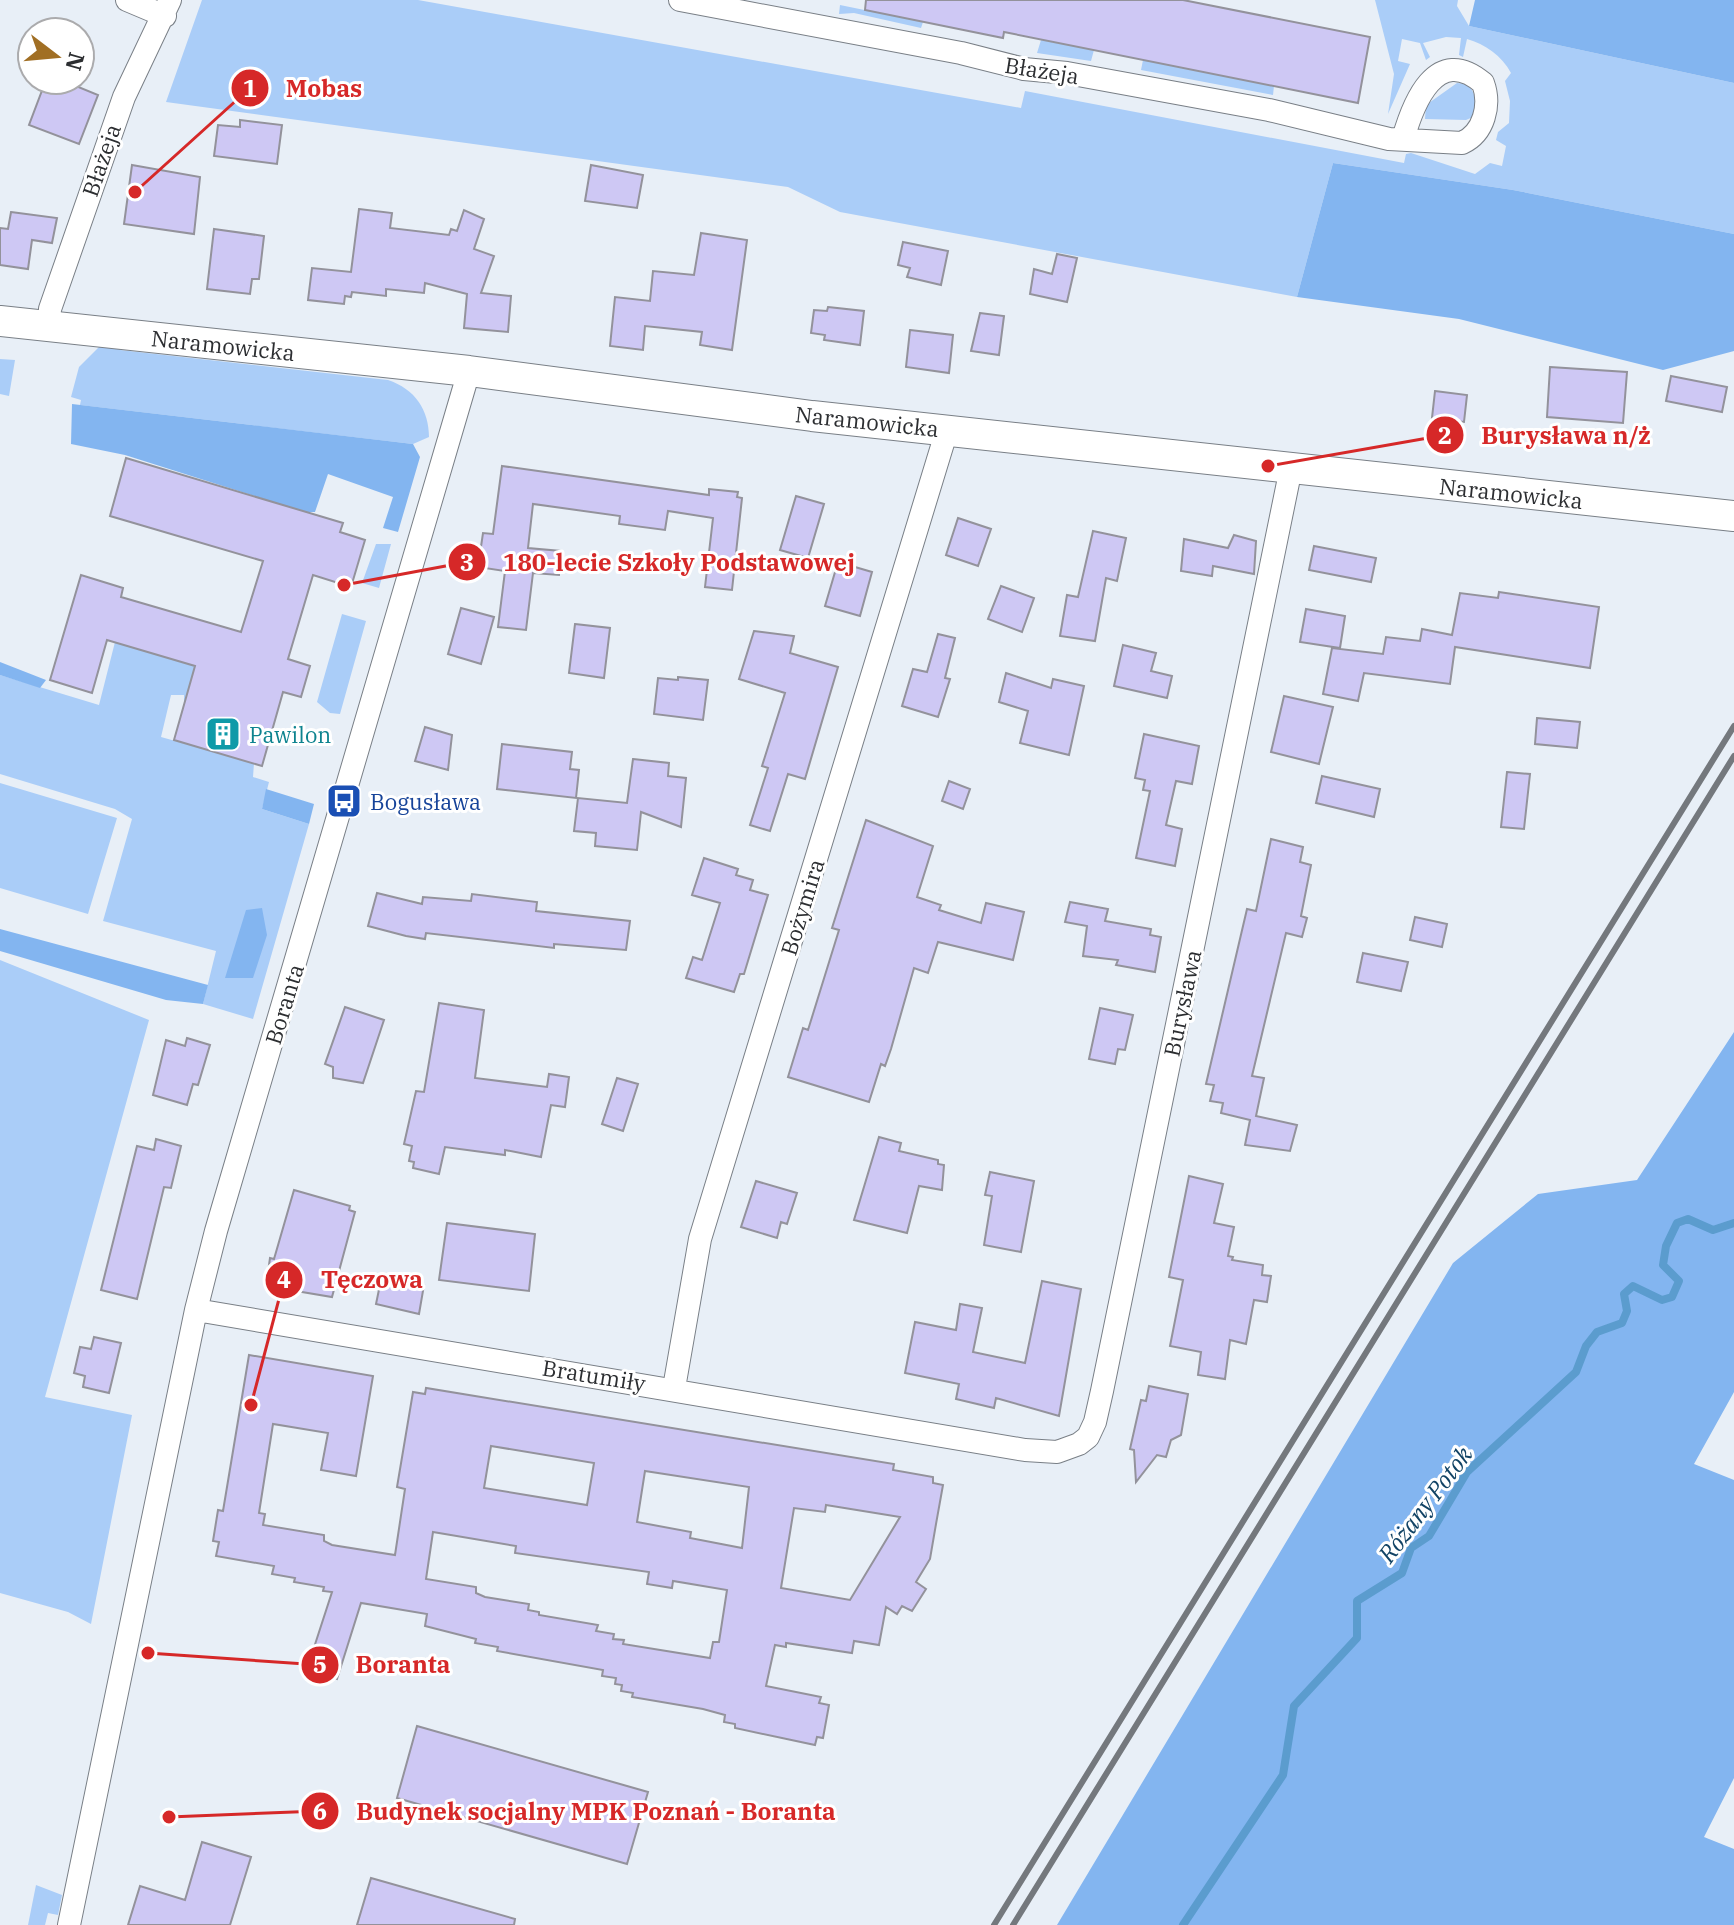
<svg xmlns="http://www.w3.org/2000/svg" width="1734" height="1925" font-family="'IBM Plex Serif',serif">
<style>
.green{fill:#aacdf8}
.forest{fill:#83b5f0}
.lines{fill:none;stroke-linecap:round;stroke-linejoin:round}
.stream{stroke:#5b9cce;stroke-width:8}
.building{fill:#cec8f4;stroke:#93929b;stroke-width:2;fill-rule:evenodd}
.street-casing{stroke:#797f86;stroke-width:24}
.secondary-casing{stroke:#797f86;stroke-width:32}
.street{stroke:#fff;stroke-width:22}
.secondary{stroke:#fff;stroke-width:30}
.rail{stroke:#74787d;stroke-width:6}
.labels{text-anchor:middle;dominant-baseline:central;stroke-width:6;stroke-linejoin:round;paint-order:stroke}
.street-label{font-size:22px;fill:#2c2e31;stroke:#fff}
.culture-label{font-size:22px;fill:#0d838f;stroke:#fff;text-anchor:start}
.transit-label{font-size:22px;fill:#164399;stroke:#fff;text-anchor:start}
.water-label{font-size:24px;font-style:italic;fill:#114365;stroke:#fff}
.leader{fill:none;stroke:#d62828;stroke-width:3}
.callout-dot{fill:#d62828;stroke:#fff;stroke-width:3}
.mark-label{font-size:24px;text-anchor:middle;font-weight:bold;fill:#fff}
.callout-label{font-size:24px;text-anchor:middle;font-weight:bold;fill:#d62828;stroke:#fff;stroke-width:6;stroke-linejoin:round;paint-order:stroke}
</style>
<rect width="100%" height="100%" fill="#e8eff7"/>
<path class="green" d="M202,0H418L1021,108L1025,91L1404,163L1406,154L1411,153L1475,174L1490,163L1502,166L1506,146L1496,140L1498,132L1509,123L1510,101L1505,81L1511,73C1502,56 1485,44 1467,39L1463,57L1459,55L1461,38L1446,37L1423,43L1430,57L1426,60L1420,43L1402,39L1398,61L1410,64L1388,114L1394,74L1375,0H1458L1457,6L1469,26L1734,83V234L1513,190L1333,163L1297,297L840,212L788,187L166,102Z
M840,5L923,22L921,28L854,13L839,14Z
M1041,40L1094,50L1091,61L1037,53Z
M1143,60L1274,86L1273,95L1141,70Z
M1457,83C1477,84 1477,101 1473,117L1466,120L1425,119L1426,105Z
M101,345L120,347V350L388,380C415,389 429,410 429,437L413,444L80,405L81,400L71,397L79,367Z
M0,359L15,360L9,396L0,394Z
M376,544H391L379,588L362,583Z
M342,614L366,621L340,714L330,713L317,702Z
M115,642L272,689L184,706V695H171L161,737L254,763L253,777L269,782L262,809L309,824L253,1019L203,1004L216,951L103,921L132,819L115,809L0,774V675L99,705Z
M0,783L117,818L88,914L0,888Z
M0,960L149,1020L45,1397L132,1415L91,1624L68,1612L0,1593Z
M36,1885L62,1895L58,1915L48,1913L45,1925H28Z"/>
<path class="forest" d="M1475,0H1734V83L1469,26Z
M1333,163L1513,190L1734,234V351L1663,370L1459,319L1297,297Z
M72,404L413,444L420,457L398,532L383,528L393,497L328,474L315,512H305L125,455L71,444Z
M0,662L46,680L40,688L0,675Z
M266,789L314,804L309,824L262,809Z
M262,908L267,935L253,978H225L246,910Z
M0,929L208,985L203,1004L166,1000L0,951Z
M1734,1032V1392L1694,1464L1734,1480V1778L1704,1837L1734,1849V1925H1057L1453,1263L1538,1194L1637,1180Z"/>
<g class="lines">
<path class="stream" d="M1183,1925L1283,1775L1294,1706L1357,1638V1601L1402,1573L1411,1548L1429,1536L1467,1472L1576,1372L1586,1346L1597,1332L1622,1323L1627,1311L1624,1294L1633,1286L1662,1300L1672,1297L1679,1281L1663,1265L1666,1246L1677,1223L1688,1219L1713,1230L1734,1223"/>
</g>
<path class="building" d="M866,0H1183L1370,37L1358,103L1004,32L1003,38L865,10Z
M46,80H73L71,84L98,95L79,144L29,125Z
M240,120L282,125L277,164L214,156L218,125L240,127Z
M132,165L200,177L194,234L124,224Z
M591,165L643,175L637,208L585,201Z
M359,209L392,213L390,228L449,235L451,229L457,231L464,210L484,219L474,249L494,256L481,293L511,296L508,332L464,328L467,294L425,283L424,293L386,289V296L352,292L351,297L345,296L344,304L308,300L312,268L351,272Z
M11,212L57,218L52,243L32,240L28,269L0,265V228L8,229Z
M214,229L264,236L259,279H252L250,294L207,289Z
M701,233L747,240L732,350L700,345L702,332L645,326L643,350L610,346L615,297L650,301L653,271L694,275Z
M903,242L948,251L941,285L907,277L910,268L898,265Z
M1057,254L1077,258L1067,302L1030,294L1034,269L1052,274Z
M828,307L864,311L860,345L824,340L825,335L811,333L814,310L827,311Z
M980,313L1004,316L999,355L971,351Z
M910,330L953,335L949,373L906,367Z
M1550,367L1627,372L1623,423L1547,417Z
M1671,376L1727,387L1722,412L1666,401Z
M1435,391L1467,395L1464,422L1432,418Z
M126,458L343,523L340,532L365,540L351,587L313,575L288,659L310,666L301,697L283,692L262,766L174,740L195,666L107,640L92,693L50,680L81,575L123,588L121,597L241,632L263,561L110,516Z
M502,466L709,495V489L738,492L737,497L742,498L732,590L705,587L713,518L668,511L665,530L619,524L620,516L533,504L528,548L561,551L559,575L533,573L526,630L498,627L505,571L478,567L483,533L493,534Z
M796,496L824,504L808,558L780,550Z
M958,518L991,529L978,566L946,555Z
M1093,531L1126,538L1117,581L1106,578L1095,641L1060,636L1067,595L1078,597Z
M1234,535L1256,541L1254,574L1213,566L1212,576L1181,571L1184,539L1228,548Z
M1314,546L1376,558L1371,582L1309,570Z
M838,562L872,572L860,616L825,606Z
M1001,586L1034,598L1022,632L988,619Z
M1499,592L1599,607L1590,668L1455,647L1450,684L1364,673L1358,701L1323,694L1332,648L1383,654L1386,637L1420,641L1422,629L1452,635L1460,593L1498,598Z
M461,608L494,617L481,664L448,654Z
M1306,609L1345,616L1340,648L1300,642Z
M575,624L610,628L604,678L569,673Z
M754,631L794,636L790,653L838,667L805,779L788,774L770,831L750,825L768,768L762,766L785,693L739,679Z
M938,634L955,638L945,678L950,679L938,717L902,706L913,669L927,672Z
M1123,645L1156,653L1151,671L1172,676L1167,698L1114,686Z
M1006,673L1051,688L1053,679L1084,686L1069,755L1020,743L1028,711L999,702Z
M678,677L708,680L703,720L654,714L658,678L678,680Z
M1284,696L1333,707L1319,764L1271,752Z
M1537,718L1580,722L1577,748L1535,744Z
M425,727L452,735L448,770L415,761Z
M1144,734L1199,746L1192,784L1176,781L1166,825L1182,829L1175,866L1136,858L1150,791L1143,790L1145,780L1135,778Z
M502,744L572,752L570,769L579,770L576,798L497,789Z
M633,759L669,763L668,776L686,778L681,827L641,812L637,850L595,846L596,833L574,831L578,798L627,803Z
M1507,772L1530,774L1524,829L1501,827Z
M1322,776L1380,789L1374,817L1316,803Z
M949,781L970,789L963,809L942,801Z
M866,820L933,846L917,897L941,905L939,910L981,923L986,903L1024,912L1013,960L938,942L928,973L914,968L891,1049L885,1066L881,1064L869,1102L788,1077L803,1028L808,1030L839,930L832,928Z
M1271,839L1303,847L1300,862L1311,865L1301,916L1307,918L1302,937L1286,933L1252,1076L1264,1078L1256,1116L1297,1125L1290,1151L1245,1145L1250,1120L1221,1113L1223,1103L1210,1101L1214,1085L1206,1084L1247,909L1256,911Z
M704,858L738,869L736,875L753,880L750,890L768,895L744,974H740L734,992L686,978L693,957L702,960L720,903L692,895Z
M377,893L422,904L423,897L471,901L472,894L537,902L536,911L630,921L626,950L554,944V948L426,933L425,939L406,936L368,926Z
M1070,902L1108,909L1105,921L1151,929L1150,935L1161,937L1155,972L1116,965L1118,960L1083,956L1087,926L1065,922Z
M1415,917L1447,924L1442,947L1410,940Z
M1363,953L1408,962L1401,991L1357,982Z
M439,1003L484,1010L475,1078L547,1087L549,1074L569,1077L565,1107L551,1105L541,1157L505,1150V1155L445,1147L439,1174L413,1168L414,1162L409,1161L412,1146L404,1144L416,1091L424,1092Z
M345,1007L384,1020L363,1083L333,1078V1067L325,1064Z
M1100,1008L1133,1015L1125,1050L1118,1049L1115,1064L1089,1059Z
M187,1038L210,1045L198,1085L193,1084L187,1105L153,1095L166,1040L185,1046Z
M617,1078L638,1084L623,1131L602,1124Z
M879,1137L901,1143L899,1151L938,1160V1164L944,1165L942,1190L919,1186L907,1233L854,1220Z
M156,1139L181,1146L171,1188L164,1187L137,1299L101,1290L137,1146L154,1150Z
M990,1172L1034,1181L1021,1252L984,1245L992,1196L985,1195Z
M1189,1176L1223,1184L1214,1223L1234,1227L1228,1256L1233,1257L1232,1260L1263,1265L1262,1275L1271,1276L1267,1302L1254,1300L1246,1344L1230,1340L1225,1379L1198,1375L1201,1352L1170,1346L1183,1280L1169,1277Z
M756,1181L797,1193L787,1224L781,1222L777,1238L741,1227Z
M294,1190L350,1206L349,1210L355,1212L332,1297L266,1286L270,1258L274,1259Z
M447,1223L535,1234L529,1291L439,1280Z
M382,1275L424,1285L419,1314L376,1304Z
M1042,1281L1081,1289L1059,1416L996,1398L994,1408L956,1399L959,1384L905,1373L915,1322L956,1330L960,1304L982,1308L973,1352L1025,1363Z
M94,1337L121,1343L109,1393L83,1387L85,1376L74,1373L80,1347L91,1349Z
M249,1355L373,1376L356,1476L321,1470L328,1433L273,1424L259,1513L265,1514L263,1525L324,1535V1541L332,1545L395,1555L405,1489L397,1487L413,1392L425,1394L426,1388L894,1464L893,1470L933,1477V1483L943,1485L936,1524L930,1559L916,1582L926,1589L912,1611L902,1606L897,1614L886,1607L879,1645L854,1641L852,1653L786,1643V1647L775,1645L766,1686L821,1697L819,1703L829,1705L823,1738L817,1737L815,1745L735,1728V1724L724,1722L725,1715L703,1709L632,1697L633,1693L621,1691L622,1685L615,1684L616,1678L602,1676L603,1670L497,1651L498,1647L475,1643L476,1639L425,1626L427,1614L361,1603L337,1679L307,1669L332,1592L323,1591L324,1587L294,1582L295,1578L272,1574L274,1566L216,1556L219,1542L213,1541L218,1510L223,1511ZM491,1446L594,1463L587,1505L484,1488ZM645,1471L749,1487L742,1548L690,1538L691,1532L637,1522ZM826,1505L900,1517L850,1600L781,1588L794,1508L825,1512ZM433,1532L516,1546L515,1553L649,1572L647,1584L672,1588L673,1581L727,1590L719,1642H713L710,1658L623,1644L624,1640L613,1639L614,1634L596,1631L598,1625L539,1615V1612L528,1610L529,1604L485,1597L476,1593V1587L426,1579Z
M1149,1386L1188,1394L1181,1435L1171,1440L1166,1457L1157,1455L1136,1482L1134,1450L1130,1449L1141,1400L1146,1401Z
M417,1726L648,1792L627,1864L397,1798Z
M202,1842L251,1857L230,1925H128L140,1886L185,1900Z
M371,1878L515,1919L514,1925H357Z"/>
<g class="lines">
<defs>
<path id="street" d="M127,0L165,16
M680,0L961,53L1024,69L1067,73L1269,110L1389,139L1462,143C1484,133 1491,105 1483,83C1436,43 1413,104 1403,139
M49,327L50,309L124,97L170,0
M196,1310L1025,1450L1057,1452L1079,1444L1088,1437L1095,1422L1102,1391L1291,468
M674,1388L700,1239L947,430
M69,1925L196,1310L216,1231L469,371"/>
<path id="secondary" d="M0,321L469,371L812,416L1734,516"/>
</defs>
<use href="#street" class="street-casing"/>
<use href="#secondary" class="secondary-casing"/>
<use href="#street" class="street"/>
<use href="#secondary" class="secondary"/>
<path class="rail" d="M994,1925L1734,726
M1013,1925L1734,756"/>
</g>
<defs>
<symbol id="building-square" viewBox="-11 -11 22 22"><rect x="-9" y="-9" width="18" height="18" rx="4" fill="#0f9aa8" stroke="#fff"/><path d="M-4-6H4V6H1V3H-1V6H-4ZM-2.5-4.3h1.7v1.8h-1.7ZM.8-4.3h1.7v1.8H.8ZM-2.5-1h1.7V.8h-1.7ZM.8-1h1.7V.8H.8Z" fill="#fff"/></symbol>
<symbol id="bus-square" viewBox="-11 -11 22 22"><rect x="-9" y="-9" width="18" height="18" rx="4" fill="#1a4fb4" stroke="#fff"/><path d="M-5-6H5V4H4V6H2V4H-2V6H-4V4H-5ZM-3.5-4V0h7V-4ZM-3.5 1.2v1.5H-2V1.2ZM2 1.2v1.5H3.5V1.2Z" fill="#fff"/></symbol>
</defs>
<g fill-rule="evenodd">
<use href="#building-square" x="203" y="714" width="40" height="40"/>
<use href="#bus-square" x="324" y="781" width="40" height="40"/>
</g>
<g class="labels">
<g class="street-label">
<text transform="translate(1042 70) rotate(9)">Błażeja</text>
<text transform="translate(101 160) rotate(-71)">Błażeja</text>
<text transform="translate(223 345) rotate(6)">Naramowicka</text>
<text transform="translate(867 421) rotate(6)">Naramowicka</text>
<text transform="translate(1511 493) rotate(6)">Naramowicka</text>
<text transform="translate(802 907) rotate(-73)">Bożymira</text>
<text transform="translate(1182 1003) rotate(-78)">Burysława</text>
<text transform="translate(284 1004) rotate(-73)">Boranta</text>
<text transform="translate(594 1375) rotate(9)">Bratumiły</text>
</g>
<g class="culture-label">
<text x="249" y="734">Pawilon</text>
</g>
<g class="transit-label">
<text x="370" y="801">Bogusława</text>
</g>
<g class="water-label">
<text transform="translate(1425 1504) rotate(-53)">Różany Potok</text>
</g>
</g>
<path class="leader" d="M135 192L250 88M1268 466L1445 435M344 585L467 562M251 1405L284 1280M148 1653L320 1665M169 1817L320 1811"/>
<g class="callout-dot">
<circle cx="135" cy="192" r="8"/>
<circle cx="1268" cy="466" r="8"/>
<circle cx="344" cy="585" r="8"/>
<circle cx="251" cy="1405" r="8"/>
<circle cx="148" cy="1653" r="8"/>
<circle cx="169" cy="1817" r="8"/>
<circle cx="250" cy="88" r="20"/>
<circle cx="1445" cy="435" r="20"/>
<circle cx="467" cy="562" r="20"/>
<circle cx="284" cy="1280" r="20"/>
<circle cx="320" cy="1665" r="20"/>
<circle cx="320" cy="1811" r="20"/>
</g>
<g class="mark-label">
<text x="250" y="97">1</text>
<text x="1445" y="444">2</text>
<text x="467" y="571">3</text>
<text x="284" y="1288">4</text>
<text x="320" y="1673">5</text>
<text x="320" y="1820">6</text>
</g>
<g class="callout-label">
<text x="324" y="97">Mobas</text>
<text x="1566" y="444">Burysława n/ż</text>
<text x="679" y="571">180-lecie Szkoły Podstawowej</text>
<text x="372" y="1288">Tęczowa</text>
<text x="403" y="1673">Boranta</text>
<text x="596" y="1820">Budynek socjalny MPK Poznań - Boranta</text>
</g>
<g transform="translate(56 56) rotate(106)"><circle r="38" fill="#ffffff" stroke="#ababad" stroke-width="2"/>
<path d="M0-6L14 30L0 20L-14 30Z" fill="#a16f24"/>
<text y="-12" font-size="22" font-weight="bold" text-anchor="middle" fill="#2c2e31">N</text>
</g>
</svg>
